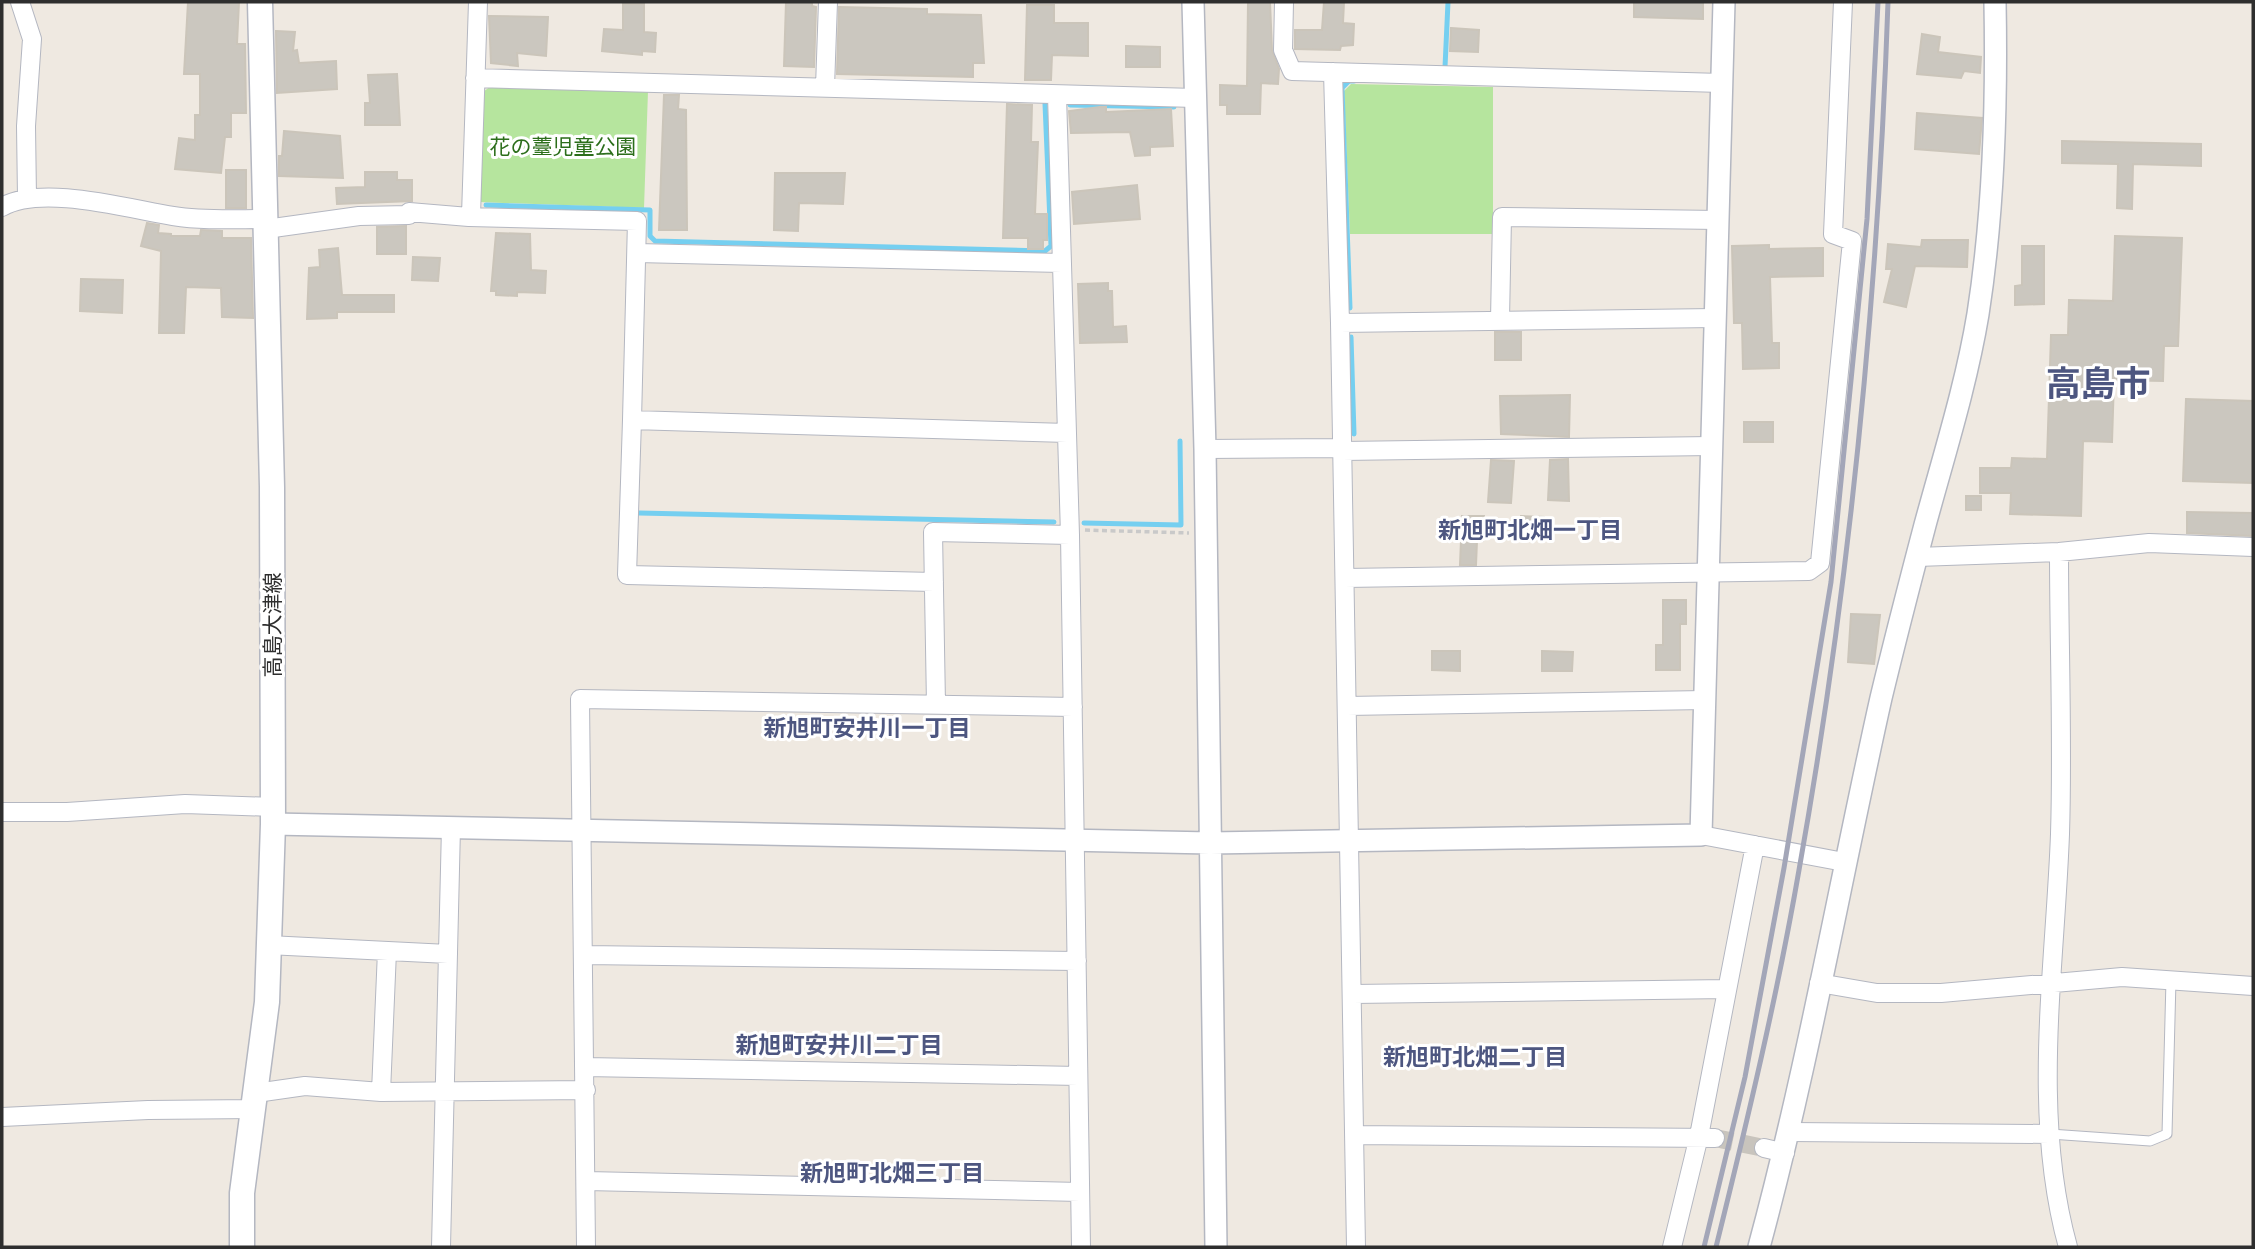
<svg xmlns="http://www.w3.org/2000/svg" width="2255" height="1249" font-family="'Fira Sans Condensed','Noto Sans JP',sans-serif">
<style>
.green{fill:#b6e59e}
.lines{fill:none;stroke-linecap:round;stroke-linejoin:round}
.stream{stroke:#75cff0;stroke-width:5}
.building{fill:#cbc7bf;stroke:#cbc5ba;stroke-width:2}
.minor-tunnel{stroke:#c8c4bd;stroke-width:18;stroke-dasharray:18 9;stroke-linecap:butt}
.service-casing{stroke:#b4b7c1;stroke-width:11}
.minor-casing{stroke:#b4b7c1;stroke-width:20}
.tertiary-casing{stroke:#b4b7c1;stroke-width:24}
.secondary-casing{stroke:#b4b7c1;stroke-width:27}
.path{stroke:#c9c9c9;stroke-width:3.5;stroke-dasharray:5 3.5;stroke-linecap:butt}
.service{stroke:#fff;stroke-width:9}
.minor{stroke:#fff;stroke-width:18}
.tertiary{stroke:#fff;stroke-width:21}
.secondary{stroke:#fff;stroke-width:24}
.rail{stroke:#a3a6b8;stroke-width:5}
.labels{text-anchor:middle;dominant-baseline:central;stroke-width:6;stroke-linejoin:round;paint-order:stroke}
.park-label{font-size:21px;fill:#2c6e1b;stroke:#fff}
.street-label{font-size:21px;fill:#2e2e2e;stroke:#fff}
.neighbourhood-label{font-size:23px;font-weight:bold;fill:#4d5680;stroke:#fff}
.town-label{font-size:35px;font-weight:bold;fill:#4d5680;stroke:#fff}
</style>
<rect width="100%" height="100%" fill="#efe9e1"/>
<path class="green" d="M1351,84L1493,87V234H1350L1344,91Z
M491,86L648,91L644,208L479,202L483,92Z"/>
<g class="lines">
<path class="stream" d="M1445,67L1448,2
M1070,105L1174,107
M486,205L650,210V236L655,241L1045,251L1051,246L1045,104
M1350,308L1342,88L1349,81H1354
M1351,337L1354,434
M639,513L1054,522
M1084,523L1181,525L1180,441"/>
</g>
<path class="building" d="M188,2H239L237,44H245L246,113H231V137H225L221,173L175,169L179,138L195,140V115H200V74H184Z
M786,2H812V6L816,7L814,67L784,66Z
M1248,2H1270L1272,50L1279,69L1278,84L1261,83L1260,114H1227V105H1220V85L1247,86Z
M1324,2H1344L1343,23L1354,24L1353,45L1341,46L1340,50L1295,49V30H1322Z
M1634,2H1703V19L1634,17Z
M623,4H644V32L656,33L655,52L642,51V55L602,51L604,29L623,30Z
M1027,5H1054V23H1088V56L1052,55L1051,80H1025Z
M839,7L927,9V14L981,15L984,63H973V77L837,74Z
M489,16L548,17L546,56L517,53L518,66L491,63Z
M1451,28L1479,30L1478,52L1450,51Z
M276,31L295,32L293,51L297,50L299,63L336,61L337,89L277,93Z
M1922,34L1940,37L1938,52L1981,57L1980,73L1964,71L1961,78L1917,74Z
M1126,46L1160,47V67H1126Z
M397,74L400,125H365V103H370L368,75Z
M664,95H679L678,109L686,110L687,230H659Z
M1007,104L1032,105L1031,142H1038L1035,214H1047V240H1043V249H1028V238H1003Z
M1100,107H1106V112L1171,109L1173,146L1150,147V155L1135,156L1130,132L1071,133L1069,111Z
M1917,113L1982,118L1979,154L1915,149Z
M284,131L340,136L343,178L279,176V156H282Z
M2062,141L2201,144V166L2133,164L2132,209L2117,208L2118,164L2062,163Z
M226,170H246V208H226Z
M365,172H397V180H412V201L337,204L336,188L365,187Z
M775,173H845L843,204L799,203L798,231L774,230Z
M1137,185L1140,219L1074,224L1072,192Z
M147,223L159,225L158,233L171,234V236H200L201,230L222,231V238H251L253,318L222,317L221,288L186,287L184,333H159L161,251L141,246Z
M406,226V254H377V227Z
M496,233L530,234L531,270L546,271L545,293L517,292V296L496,295V291H491Z
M2115,236L2182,238L2178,346H2164L2163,381L2114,380L2112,442L2083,441L2081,516L2010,514L2011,493H1980V468H2011L2012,458L2047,459L2051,335H2068L2069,300L2113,301Z
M1922,240H1968L1967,267L1915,266L1906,307L1884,302L1892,269H1886L1888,244L1921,247Z
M1769,245V249L1823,248V276L1770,277L1772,343H1779V368L1743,369L1742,323H1734L1732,246Z
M2022,246H2044V304L2015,305V286L2022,285Z
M338,248L342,295H394V312H337V318L307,319L309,268L320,267L319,250Z
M413,257L440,258L438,281L412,280Z
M81,279L123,280L122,313L80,311Z
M1108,283V291H1112L1113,327L1126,326L1127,342L1080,343L1078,284Z
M1495,332H1521V360H1495Z
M1570,395L1569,437L1501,434L1500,396Z
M2186,399L2253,401V483L2183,481Z
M1744,422H1773V442H1744Z
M1568,459L1569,501L1548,500L1550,460Z
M1491,460L1514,461L1511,503L1488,502Z
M1966,496H1981V510H1966Z
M2187,512L2253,513V536L2187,533Z
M1462,516H1484L1483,541H1477L1476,565H1460Z
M1521,516L1544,517L1543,539L1519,538Z
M1663,600H1686V624H1680V670H1656V645H1663Z
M1851,614L1880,615L1874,664L1848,662Z
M1432,651H1460V671L1432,670Z
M1542,651L1573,652L1572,671H1542Z"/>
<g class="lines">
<path class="minor-tunnel" d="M1715,1138L1764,1148"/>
<defs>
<path id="service" d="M2050,1134L2150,1141L2167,1134L2171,980"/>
<path id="minor" d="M20,2L32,39L26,126L27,198
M1284,2L1283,50L1292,71L1722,83
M1333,72L1340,323L1356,1247
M475,78L1195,98
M825,87L828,2
M1057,95L1070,535L1081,1247
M2,207C41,184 129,209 173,216C204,221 235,219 266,219
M471,215L478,2
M266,229L359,216L409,215V212L469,217L637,221L632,420L1067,433
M637,253L1062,263
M1500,320L1502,217L1718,220
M1340,323L1715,318
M632,420L627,575L934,582
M1205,449L1342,448
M1342,451L1712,446
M2059,552C2059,646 2063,740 2060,834C2055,970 2031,1114 2068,1247
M1917,557L2059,552L2149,543L2253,547
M1345,578L1809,571L1820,563L1852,241L1833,234L1843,2
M936,705L933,532L1070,535
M1347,706L1705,700
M2,812H67L185,804L273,807
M1701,835L1844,862
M268,945L448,954
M584,955L1077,961
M1819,983L1877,993H1941L2122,977L2253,986
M1353,994L1727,989
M585,1067L1078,1076
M381,1092L387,951
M256,1093L305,1086L381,1092L586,1090
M2,1117L148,1110L254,1109
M1790,1132L2050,1134
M1354,1135L1715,1138
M1764,1148L1785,1153
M587,1181L1080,1192
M441,1247L451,827
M586,1247L580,699L1073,707
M1672,1247L1699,1136L1755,845"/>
<path id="tertiary" d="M1193,2L1205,449L1216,1247
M273,824L1210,843L1701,835L1724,2
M1759,1247C1808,1066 1840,881 1881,698C1895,640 1910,582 1925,525C1944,455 1966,386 1978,314C1994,211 1997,106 1995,2"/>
<path id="secondary" d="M242,1247V1193L267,1002L273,824L272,487L260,2"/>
</defs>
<use href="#service" class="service-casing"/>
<use href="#minor" class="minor-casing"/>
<use href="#tertiary" class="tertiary-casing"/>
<use href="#secondary" class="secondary-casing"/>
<path class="path" d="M1085,530L1189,533"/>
<use href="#service" class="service"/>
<use href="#minor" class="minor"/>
<use href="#tertiary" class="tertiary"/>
<use href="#secondary" class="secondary"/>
<path class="rail" d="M1704,1247L1745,1077L1784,868L1831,582L1867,219L1878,2
M1716,1247C1747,1122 1777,997 1799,870C1850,584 1878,292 1888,2"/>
</g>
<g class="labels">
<g class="park-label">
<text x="563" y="147">花の薹児童公園</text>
</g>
<g class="street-label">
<text transform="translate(273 625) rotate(-90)">高島大津線</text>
</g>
<g class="neighbourhood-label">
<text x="1530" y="530">新旭町北畑一丁目</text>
<text x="867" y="728">新旭町安井川一丁目</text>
<text x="839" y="1045">新旭町安井川二丁目</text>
<text x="1475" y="1057">新旭町北畑二丁目</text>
<text x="892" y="1173">新旭町北畑三丁目</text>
</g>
<g class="town-label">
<text x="2098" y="384">高島市</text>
</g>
</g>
<rect width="2255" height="1249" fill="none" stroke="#2e2e2e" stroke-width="7"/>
</svg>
